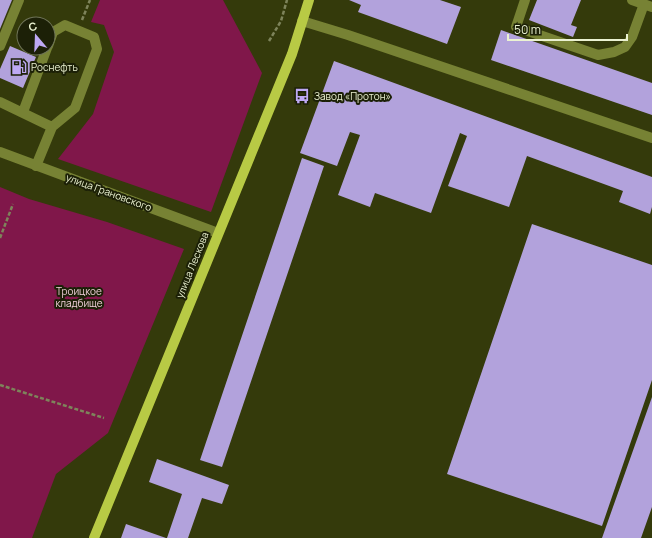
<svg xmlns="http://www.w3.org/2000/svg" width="652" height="538" font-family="Manrope,sans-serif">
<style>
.green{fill:#80174a}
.building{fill:#b2a2dc}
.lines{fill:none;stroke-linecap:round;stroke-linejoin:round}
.path{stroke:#7e845b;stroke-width:2.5;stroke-dasharray:4 2;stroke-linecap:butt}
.minor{stroke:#778234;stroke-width:10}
.major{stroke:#b8ca45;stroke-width:10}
.labels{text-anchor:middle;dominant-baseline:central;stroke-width:4;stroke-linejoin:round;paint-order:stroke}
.poi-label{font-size:10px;fill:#ebf2d2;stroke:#1c2007;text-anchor:start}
.street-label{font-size:10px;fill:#ebf2d2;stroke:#1c2007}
.park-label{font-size:10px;fill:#f1d0da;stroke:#1c2007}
</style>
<rect width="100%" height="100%" fill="#343a0b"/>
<path class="green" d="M100,0H223L262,73L211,212L58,159L93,114L114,52L104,25L91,22Z
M0,187L29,199L107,222L184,249L108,433L56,474L32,538H0Z"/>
<path class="building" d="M0,0H12L0,29Z
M349,0H440L461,7L447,44L358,12L361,5Z
M537,0H581L571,25L577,27L573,37L529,20Z
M501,30L652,83V115L491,60Z
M10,46L36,57L23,88L0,78V69Z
M334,61L652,177V207L650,214L619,202L623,191L527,156L509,207L448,186L467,136L460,133L431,213L375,193L370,207L338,195L360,135L350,132L337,166L300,153Z
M302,158L324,166L222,467L200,460Z
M532,224L652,265V380L602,526L447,474Z
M652,397V507L641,538H602Z
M157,459L229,485L222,504L202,498L188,538H167L182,494L149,482Z
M126,524L166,538H121Z"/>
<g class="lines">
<path class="path" d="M82,20L90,0
M269,41L281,21L287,0
M0,238L13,204
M0,385L104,418"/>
<path class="minor" d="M525,0L516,27L598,55L614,52L625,47L632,37L644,4
M632,0L652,7
M302,21L348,35L652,138
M0,46L19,0
M48,46L53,32L65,25L94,37L97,49L75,108L52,127
M0,102L52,127L36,166
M23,112L47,48
M0,152L218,233"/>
<path class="major" d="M94,538L292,54L309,0"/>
</g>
<defs>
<symbol id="fuel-bare" viewBox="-9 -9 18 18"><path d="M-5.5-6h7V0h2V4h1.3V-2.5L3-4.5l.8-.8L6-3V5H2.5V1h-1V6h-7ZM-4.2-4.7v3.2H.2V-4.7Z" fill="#bea9f4" stroke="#1c2007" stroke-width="2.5" paint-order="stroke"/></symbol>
<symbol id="bus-bare" viewBox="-9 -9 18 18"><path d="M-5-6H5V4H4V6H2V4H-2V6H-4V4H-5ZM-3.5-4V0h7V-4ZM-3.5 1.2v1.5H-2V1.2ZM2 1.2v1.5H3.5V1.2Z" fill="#bea9f4" stroke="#1c2007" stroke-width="2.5" paint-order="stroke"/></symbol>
</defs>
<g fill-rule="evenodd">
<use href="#fuel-bare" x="8" y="56" width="22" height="22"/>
<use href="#bus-bare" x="291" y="85" width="22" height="22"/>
</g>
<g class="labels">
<g class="poi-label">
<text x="31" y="67">Роснефть</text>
<text x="314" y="96">Завод «Протон»</text>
</g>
<g class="street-label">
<text transform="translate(109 192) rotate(20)">улица Грановского</text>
<text transform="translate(192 265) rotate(-68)">улица Лескова</text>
</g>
<g class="park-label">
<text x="79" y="291">Троицкое<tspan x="79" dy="12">кладбище</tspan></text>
</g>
</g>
<g transform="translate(36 36) rotate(341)"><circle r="19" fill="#1c2007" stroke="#6f7458"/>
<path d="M0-3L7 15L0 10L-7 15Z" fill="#bea9f4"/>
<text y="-6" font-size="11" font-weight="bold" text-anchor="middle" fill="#ebf2d2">С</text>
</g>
<path d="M508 34v6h119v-6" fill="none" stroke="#ebf2d2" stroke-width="2"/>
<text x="514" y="34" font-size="12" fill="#ebf2d2" stroke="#1c2007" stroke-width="3" paint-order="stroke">50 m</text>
</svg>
